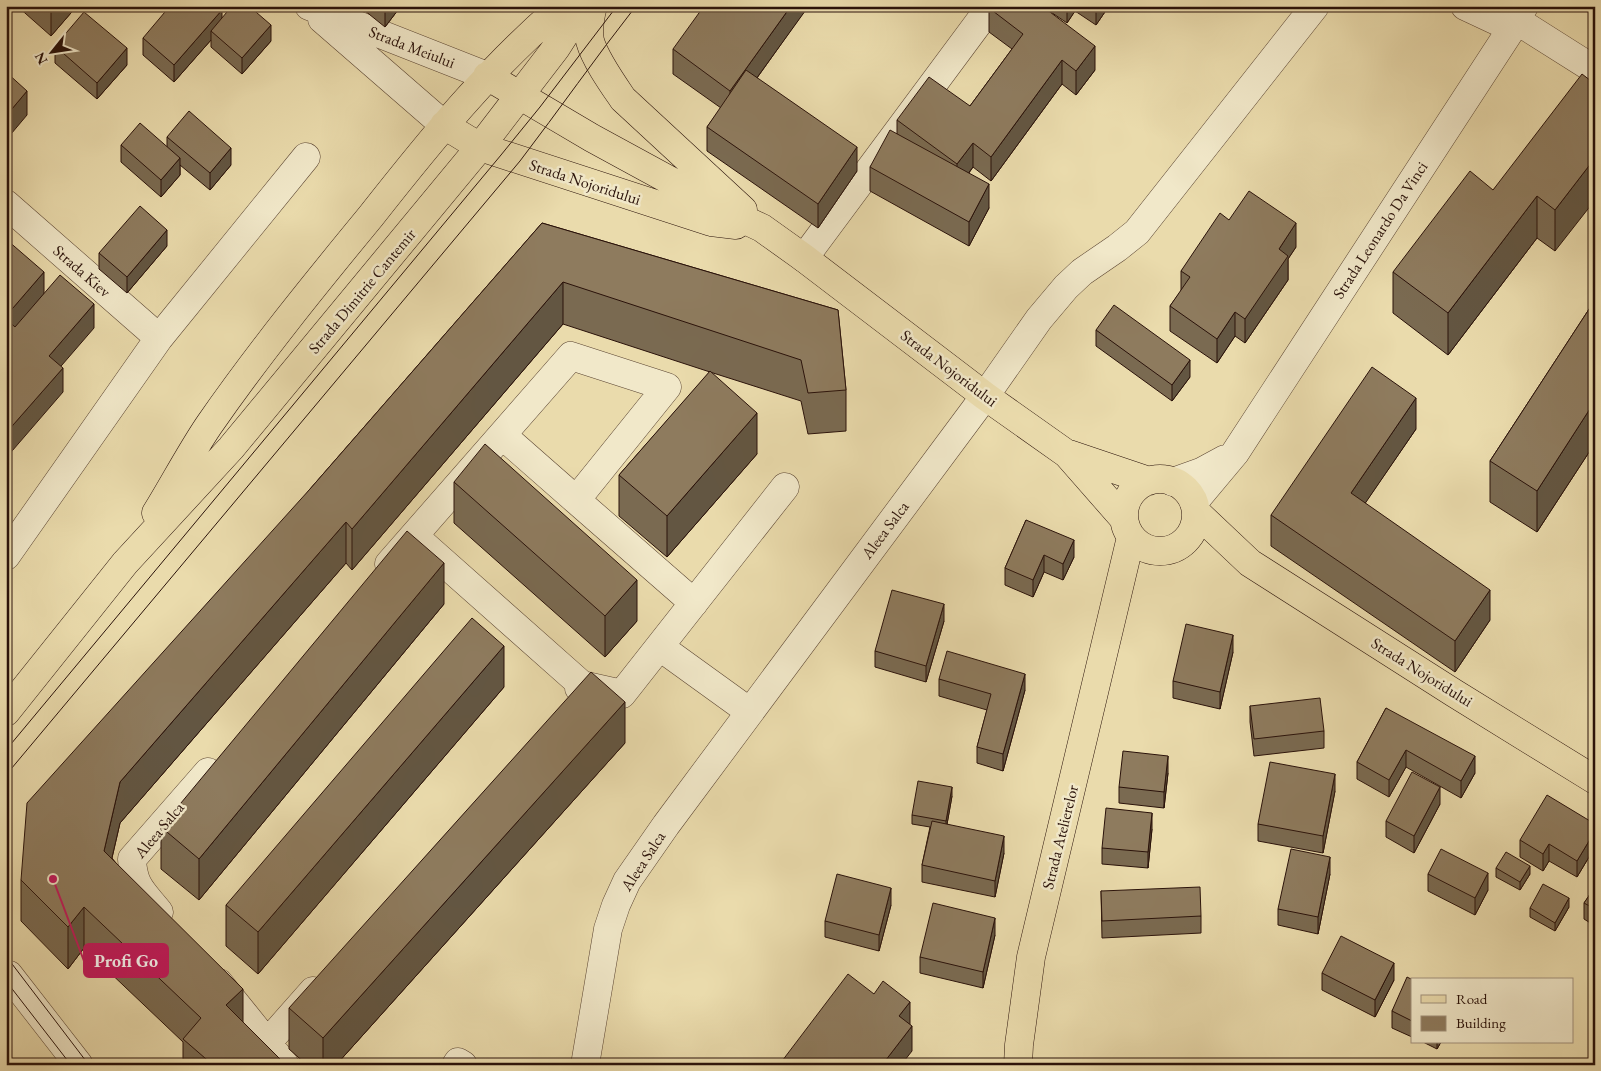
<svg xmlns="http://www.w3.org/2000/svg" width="1601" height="1071" font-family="'EB Garamond',serif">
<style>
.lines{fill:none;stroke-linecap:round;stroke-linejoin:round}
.minor-casing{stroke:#5a4432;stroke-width:29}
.major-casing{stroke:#2a120a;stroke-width:29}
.minor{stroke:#f1e8c9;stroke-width:28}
.major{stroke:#eadbac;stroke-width:28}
.tram{stroke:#2a120a;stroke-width:1}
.wall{fill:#7a6a51;stroke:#2a120a}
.shaded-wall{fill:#635642;stroke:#2a120a}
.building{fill:#8e7b5e;stroke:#2a120a}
.labels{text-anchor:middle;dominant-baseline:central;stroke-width:5;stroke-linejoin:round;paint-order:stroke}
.street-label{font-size:16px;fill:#2a120a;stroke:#f1e8c9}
.leader{fill:none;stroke:#c2185b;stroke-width:2}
.callout-dot{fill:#c2185b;stroke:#f1e8c9;stroke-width:2}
.callout{fill:#c2185b;stroke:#c2185b;stroke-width:2}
.callout-label{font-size:18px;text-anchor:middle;font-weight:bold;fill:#fff}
</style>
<rect width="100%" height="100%" fill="#eadbac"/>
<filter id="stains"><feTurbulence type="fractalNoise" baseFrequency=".004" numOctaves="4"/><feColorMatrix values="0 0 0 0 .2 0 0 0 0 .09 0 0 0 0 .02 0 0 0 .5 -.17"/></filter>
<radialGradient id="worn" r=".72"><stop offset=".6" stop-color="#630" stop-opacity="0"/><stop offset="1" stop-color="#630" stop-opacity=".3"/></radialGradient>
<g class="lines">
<defs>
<path id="minor" d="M309,6L487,76
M1465,6L1512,28
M322,19L444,125
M1516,20L1595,70
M6,204L159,338
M804,258L991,6
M502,435L576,500
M1173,482L1201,472L1225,459
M1194,502L1235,453L1512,28L1524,6
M414,536L582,685
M6,556L159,338L306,157
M389,564L571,356L667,387L576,500L694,603
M660,647L750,712
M579,688L582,685L622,694L785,487
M159,912C143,892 133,886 132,859L208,772
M9,975L79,1065
M219,983L285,1065
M268,1042L313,991
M456,1065L458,1062L463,1065
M585,1065L608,929L616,905L627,881L666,825L985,396L1039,319L1066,287L1082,272L1117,248L1137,232L1315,6"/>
<path id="major" d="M593,6C590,17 588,30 590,41C595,59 612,83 623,99L743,210
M487,76L592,138L726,211L762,228L804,258L985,396L1067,454L1124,519
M444,125L480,147L711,222L736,225
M1069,454L1149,481
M1124 515a36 36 0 1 1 72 0a36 36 0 1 1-72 0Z
M1196,512L1250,563L1454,693L1595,780
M156,513C174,484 190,453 209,425C259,353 315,284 371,216C430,141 489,68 562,6
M6,712L125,563L231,448L480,147L556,48L583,6
M1018,1065L1019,1045L1031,957L1131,537"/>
</defs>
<use href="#minor" class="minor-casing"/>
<use href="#major" class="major-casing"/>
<use href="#minor" class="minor"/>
<use href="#major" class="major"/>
<path class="tram" d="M6,750L501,155L540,107L617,6
M6,775L520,161C559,110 596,57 636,6
M6,956L89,1065
M6,981L71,1065"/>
</g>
<path class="wall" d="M17,6H77L51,36Z
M359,6H401L385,27Z
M808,6L757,78L857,171L818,228L707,151V127L721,108L673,74V49Z
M1042,6H1109L1096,25L1075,11L1067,23Z
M989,8L1095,70L1076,95L1062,84L991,181L973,167L969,173L989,208L969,246L870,191V167L897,134V120L970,106L1012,49L989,32Z
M222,18L271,41L242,74L211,47V40L174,82L143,55V38Z
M55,46L127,65L97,99L55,63Z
M1595,84L1555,251L1537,238L1448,355L1393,313V272L1493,190Z
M167,137L231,165L210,190L180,165V175L161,197L121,162V145L167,147Z
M1229,220L1296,247L1288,259V280L1245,343L1235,336L1217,363L1170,331V306L1181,291V271Z
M542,223L838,310L846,390V431L808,434L801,401L710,372L757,454L667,557L619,516V475L710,372L563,324L352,570L346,563L120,823L112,858L243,1023L286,1065H183V1042L84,948L68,969L21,921V880L310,489Z
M167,246L127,293L99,269V253Z
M1595,300V443L1537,532L1490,502V461Z
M1096,330L1190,377L1172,401L1096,346Z
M1416,429L1365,503L1490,620L1455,672L1271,546V515Z
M454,482L637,621L605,657L454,523Z
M1026,520L1074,557L1063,580L1044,572L1033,597L1005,585V568Z
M444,604L199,900L161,869V827Z
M944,621L926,682L875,667V651Z
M1233,652L1220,709L1173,698V681Z
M939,679L1025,690L1003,771L977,763V747L987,710L939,696Z
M504,687L258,974L226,946V905Z
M1250,706L1324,731V748L1254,756L1250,722Z
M1386,708L1475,773L1461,798L1406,767L1389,797L1357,779V762Z
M625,743L336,1065H307L289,1049V1008Z
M1168,773L1164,808L1119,803V787Z
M1335,791L1323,853L1258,841V824Z
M952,796L947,824L1004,853L995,897L922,882V865L930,827L912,824V815Z
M1440,804L1414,853L1386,837V821Z
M1595,824V847L1577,877L1549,861L1543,871L1520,857V840Z
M1152,829L1148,868L1102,864V848Z
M1496,868L1530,874L1520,890L1496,877Z
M1330,874L1318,934L1278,925V909Z
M1428,874L1488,890L1475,915L1428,891Z
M1595,887V926L1584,919V903Z
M1101,891L1201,916V933L1102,938Z
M891,905L879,951L825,937V921Z
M1569,907L1555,931L1530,917V908Z
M995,935L983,988L920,973V957Z
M1322,973L1394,980L1375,1017L1322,990Z
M1412,980V1037L1392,1028V1011Z
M1423,1042H1441L1437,1049Z"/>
<path class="shaded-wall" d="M56,6H77L51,36V12Z
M388,6H401L385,27V10Z
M791,6H808V7L730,115V91Z
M1075,6V11L1067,23V7Z
M1097,6H1109L1096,25V9Z
M222,10V27L211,31V40L174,82V65Z
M271,25V41L242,74V58Z
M1095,46V70L1076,95V71Z
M127,48V65L97,99V83Z
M1062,60V84L991,181V157Z
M27,91V115L6,140V116Z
M973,143V167L957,188V164Z
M857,147V171L818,228V204Z
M231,148V165L210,190V173Z
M180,158V175L161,197V180Z
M1595,158V200L1555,251V210Z
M989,184V208L969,246V222Z
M1537,196V238L1448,355V313Z
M1296,223V247L1288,259V280L1245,343V319L1279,249Z
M167,230V246L127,293V277Z
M44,272V296L6,340V316Z
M563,282V324L352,570V529Z
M94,304V328L49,380V356Z
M1235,312V336L1217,363V339Z
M1190,360V377L1172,401V385Z
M63,368V392L6,458V433Z
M1416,398V429L1351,524V493Z
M1595,401V443L1537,532V491Z
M757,413V454L667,557V516Z
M346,522V563L120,823L104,892V851L120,782Z
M1074,540V557L1063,580V564Z
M1044,555V572L1033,597V580Z
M444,563V604L199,900V859Z
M637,580V621L605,657V616Z
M1490,590V620L1455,672V641Z
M944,604V621L926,682V666Z
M1233,635V652L1220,709V692Z
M504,646V687L258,974V932Z
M1025,674V690L1003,771V754Z
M625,702V743L336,1065H323V1038Z
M1406,750V767L1389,797V780Z
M1168,756V773L1164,808V792Z
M1475,756V773L1461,798V781Z
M1335,774V791L1323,853V836Z
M952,787V796L946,830V821Z
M1440,787V804L1414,853V836Z
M1152,813V829L1148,868V852Z
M1595,831V847L1577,877V861Z
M1004,836V853L995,897V881Z
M1549,844V861L1543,871V854Z
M1330,857V874L1318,934V917Z
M1530,866V874L1520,890V882Z
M1488,873V890L1475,915V898Z
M891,888V905L879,951V935Z
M1569,898V907L1555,931V923Z
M84,907V948L68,969V927Z
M995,918V935L983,988V972Z
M1394,963V980L1375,1017V1000Z
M243,989V1030L226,1005Z
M910,1002V1026L899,1016Z
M912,1026V1051L901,1065H882Z
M1437,1042H1441L1437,1049Z"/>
<path class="building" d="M44,6H56L51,12Z
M170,6H217L222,10L174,65L143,38Z
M232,6H249L271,25L242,58L211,31Z
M380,6H388L385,10Z
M704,6H791L730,91L673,49Z
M990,6H1042L1095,46L1076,71L1062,60L991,157L973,143L957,164L897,120L929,77L970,106L1023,34L989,8Z
M84,12L127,48L97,83L55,46Z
M746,70L857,147L818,204L707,127Z
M6,72L27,91L6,116Z
M1582,74L1595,84V158L1555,210L1537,196L1448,313L1393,272L1470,171L1493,190Z
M189,111L231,148L210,173L167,137Z
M140,123L180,158L161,180L121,145Z
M890,130L989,184L969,222L870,167Z
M1249,191L1296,223L1279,249L1288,256L1245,319L1235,312L1217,339L1170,306L1190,277L1181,271L1220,213L1229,220Z
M140,206L167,230L127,277L99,253Z
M542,223L838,310L846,390L808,393L801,360L563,282L352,529L346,522L120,782L104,851L243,989L226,1005L286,1065H213L183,1039L201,1018L84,907L68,927L21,880L27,803L310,489Z
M7,240L44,272L6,316V241Z
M60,275L94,304L49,356L63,368L6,433V319L15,327Z
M1595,300V401L1537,491L1490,461Z
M1114,305L1190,360L1172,385L1096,330Z
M1372,367L1416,398L1351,493L1490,590L1455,641L1271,515Z
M710,371L757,413L667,516L619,475Z
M485,444L637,580L605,616L454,482Z
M1026,520L1074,540L1063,564L1044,555L1033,580L1005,568Z
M407,531L444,563L199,859L161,827Z
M892,590L944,604L926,666L875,651Z
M472,618L504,646L258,932L226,905Z
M1186,624L1233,635L1220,692L1173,681Z
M947,651L1025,674L1003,754L977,747L991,694L939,679Z
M591,672L625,702L323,1038L289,1008Z
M1320,698L1324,731L1254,739L1250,706Z
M1386,708L1475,756L1461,781L1406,750L1389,780L1357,762Z
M1123,751L1168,756L1164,792L1119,787Z
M1270,762L1335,774L1323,836L1258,824Z
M1412,772L1440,787L1414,836L1386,821Z
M918,781L952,787L946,821L912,815Z
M1547,795L1595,824V831L1577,861L1549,844L1543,854L1520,840Z
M1106,808L1152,813L1148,852L1102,848Z
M932,821L1004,836L995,881L922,865Z
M1291,849L1330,857L1318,917L1278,909Z
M1441,849L1488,873L1475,898L1428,874Z
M1506,852L1530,866L1520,882L1496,868Z
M837,874L891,888L879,935L825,921Z
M1543,884L1569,898L1555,923L1530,908Z
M1200,887L1201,916L1102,921L1101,891Z
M1595,887V909L1584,903Z
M933,903L995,918L983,972L920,957Z
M1341,936L1394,963L1375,1000L1322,973Z
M848,974L874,994L883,981L910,1002L899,1016L912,1026L882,1065H779Z
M1407,977L1413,980H1412V1021L1392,1011Z"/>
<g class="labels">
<g class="street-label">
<text transform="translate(412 47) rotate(21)">Strada Meiului</text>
<text transform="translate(585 182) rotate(18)">Strada Nojoridului</text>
<text transform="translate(1380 230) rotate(-57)">Strada Leonardo Da Vinci</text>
<text transform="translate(82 271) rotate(41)">Strada Kiev</text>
<text transform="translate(362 291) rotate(-50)">Strada Dimitrie Cantemir</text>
<text transform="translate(949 368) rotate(37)">Strada Nojoridului</text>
<text transform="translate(885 530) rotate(-53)">Aleea Salca</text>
<text transform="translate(1422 672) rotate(32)">Strada Nojoridului</text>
<text transform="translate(159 830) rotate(-50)">Aleea Salca</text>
<text transform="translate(1060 837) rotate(-76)">Strada Atelierelor</text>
<text transform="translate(643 861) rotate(-57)">Aleea Salca</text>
</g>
</g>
<path class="leader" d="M53 879L84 961"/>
<circle class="callout-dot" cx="53" cy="879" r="5"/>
<rect class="callout" x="84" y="944" width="84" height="33" rx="5"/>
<g class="callout-label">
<text x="126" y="967">Profi Go</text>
</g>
<rect width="1601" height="1071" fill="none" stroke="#eadbac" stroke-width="25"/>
<rect x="8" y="8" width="1586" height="1056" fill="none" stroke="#2a120a" stroke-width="2.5"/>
<rect x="12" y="12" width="1576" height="1046" fill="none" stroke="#2a120a"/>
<rect x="1411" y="978" width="162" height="65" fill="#f1e8c9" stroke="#a1927d"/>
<rect x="1421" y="995" width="25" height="8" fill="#eadbac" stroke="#a1927d"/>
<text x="1456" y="1004" font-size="15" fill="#2a120a">Road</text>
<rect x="1421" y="1016" width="25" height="15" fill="#8e7b5e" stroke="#a1927d"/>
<text x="1456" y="1028" font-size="15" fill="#2a120a">Building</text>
<g transform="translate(52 52) rotate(240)" stroke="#f1e8c9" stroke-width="4" paint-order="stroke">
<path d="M0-4L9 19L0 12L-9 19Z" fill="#2a120a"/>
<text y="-8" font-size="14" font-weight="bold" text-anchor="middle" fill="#2a120a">N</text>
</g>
<rect width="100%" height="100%" filter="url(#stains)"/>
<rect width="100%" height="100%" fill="url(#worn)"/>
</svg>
